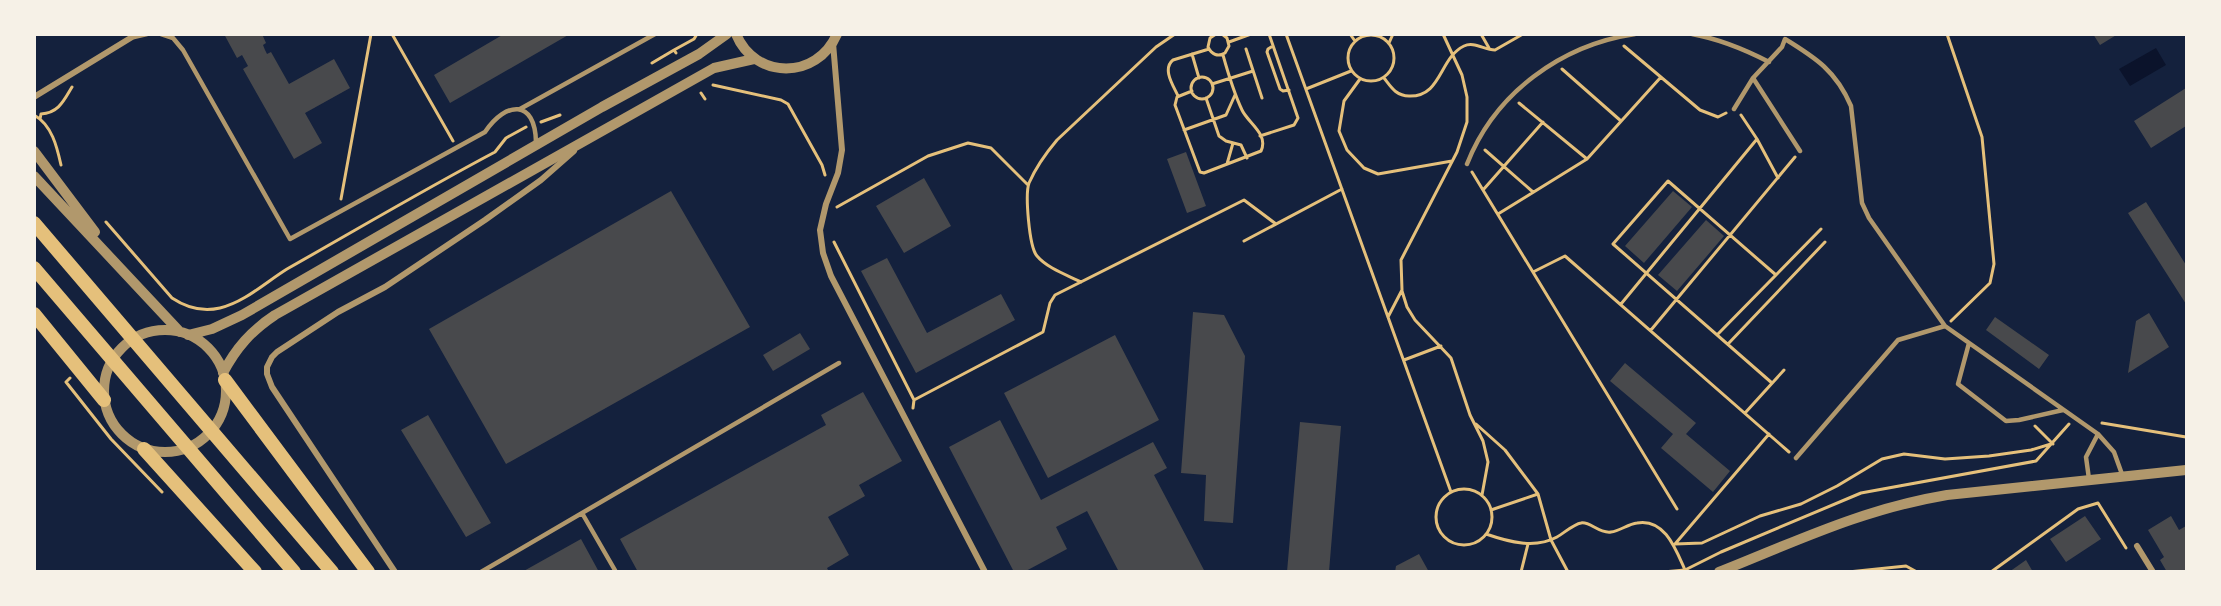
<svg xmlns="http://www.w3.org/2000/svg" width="2221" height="606" font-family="'Source Sans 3',sans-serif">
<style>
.water{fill:#0b132b}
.building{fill:#48494c}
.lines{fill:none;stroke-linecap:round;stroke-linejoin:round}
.path{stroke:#e5c07b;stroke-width:3}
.service{stroke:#b1986c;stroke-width:4.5}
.minor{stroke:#b1986c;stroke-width:6}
.tertiary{stroke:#b1986c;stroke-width:10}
.primary{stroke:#e5c07b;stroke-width:14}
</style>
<rect width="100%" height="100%" fill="#14213d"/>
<path class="water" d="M2156,48L2166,65L2130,86L2119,69Z"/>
<path class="building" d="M224,34H262L266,43L263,45L265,50L267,54L271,52L289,84L334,59L350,88L305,113L322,143L294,159L243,69L248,66L242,55L237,58Z
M504,34H570L450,103L434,75Z
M2093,34H2118L2100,45Z
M2186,88V126L2151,148L2134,121Z
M1186,152L1206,206L1187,213L1167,159Z
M924,178L951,226L904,253L876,206Z
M671,191L750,327L506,464L429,329Z
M1673,191L1692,207L1644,263L1625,246Z
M2146,202L2186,265V304L2128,213Z
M1706,220L1724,236L1677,291L1658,275Z
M887,258L927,333L1001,294L1015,320L916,373L861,271Z
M1193,312L1224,315L1245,356L1233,523L1204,521L1206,475L1181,473Z
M2149,313L2169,347L2128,373L2136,321Z
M1995,317L2049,355L2039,369L1986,330Z
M800,333L810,349L773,371L763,355Z
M1115,335L1159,420L1048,478L1004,393Z
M1625,363L1696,423L1686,434L1730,471L1713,492L1661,448L1673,434L1610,381Z
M863,392L902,461L859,485L865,496L828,517L849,555L827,568L829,572H638L620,539L826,425L821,415Z
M428,415L491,523L466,537L401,430Z
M1000,420L1041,500L1153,442L1167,468L1154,475L1205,572H1119L1087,511L1056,527L1067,549L1024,572H1014L949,447Z
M1300,422L1341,426L1329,572H1287Z
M2085,516L2101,539L2066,562L2050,539Z
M2171,516L2179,530L2186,526V572H2167L2160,560L2164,557L2148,530Z
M581,539L599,572H522Z
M1419,554L1429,572H1395L1396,566Z
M2026,560L2033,572H2009Z"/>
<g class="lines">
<path class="path" d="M392,34L453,141
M1216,34L1210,38L1208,47C1212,55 1218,57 1225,53L1229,46L1227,38L1222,34
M1286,34L1451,492
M1350,34L1355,41
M1481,34L1489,48
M1947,34L1982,137L1994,264L1990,283L1951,321
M1348 58a23 23 0 1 1 46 0a23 23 0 1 1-46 0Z
M1229,42L1251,34
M1389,43L1393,34
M1273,46L1268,49L1267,52L1280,89L1283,91L1289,90
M1624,46L1700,110L1718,117L1726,113
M1246,49L1262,98
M674,50L694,39L697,34
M1192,54L1199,78
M652,63L674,50L676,53
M1562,69L1621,121
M1191 88a11 11 0 1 1 22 0a11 11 0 1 1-22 0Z
M1384,78C1391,87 1396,96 1409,96C1442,97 1439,58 1464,46C1474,41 1484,50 1495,50L1523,34
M1360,79L1344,101L1339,131L1347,150L1364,168L1378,174L1452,161
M1212,84L1253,71
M713,85L781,100L788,104L822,165L825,175
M1306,89L1351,71
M1192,91L1177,97L1175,105L1200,172L1204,173L1261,151C1269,134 1248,123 1242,110C1234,93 1228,73 1223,55
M701,93L705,99
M1178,96C1173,85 1162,69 1173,60L1209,49
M1206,98L1219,136L1226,141L1241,145L1247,158
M1519,103L1587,159
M34,115C52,125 57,147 61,165
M1741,115L1757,139L1778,178
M40,119L41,114C59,113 64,100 72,87
M541,122L560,115
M1184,130L1226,115L1235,95
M1260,136L1294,125L1298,118L1269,34
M1485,150L1533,192
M1227,164L1233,143
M1472,172L1677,509
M1483,190L1543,122
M341,199L371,34
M837,207L928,156L968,143L991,148L1028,185
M1498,214L1587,159L1661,77
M106,222L172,298C187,308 203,312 220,308C245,302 266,282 287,269C356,230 425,189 495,152L506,138L526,127
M1244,241L1342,189
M834,242L914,400L913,408
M1533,272L1565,256L1789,452
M1081,282C1067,275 1047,268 1037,256C1029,247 1025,194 1029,183C1036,167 1046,153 1057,140L1156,47L1175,34
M1402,291L1407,307L1415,320L1451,358L1470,415L1483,441L1488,462L1482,495
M1621,304L1757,139
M1388,317L1402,290L1401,260L1457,152L1467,122V97L1462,75L1443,34
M1651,330L1795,157
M1717,335L1821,229
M1728,344L1825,242
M1404,360L1441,346
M70,378L66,382L111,439L162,492
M1772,383L1613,244L1668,181L1776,275
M914,400L1043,332L1050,303L1055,295L1244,200L1276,224
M1745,413L1784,370
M2102,423L2186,437
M1476,424L1505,450L1538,494L1551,540L1568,572
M2035,426L2053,444
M1436 517a28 28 0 1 1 56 0a28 28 0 1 1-56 0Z
M1491,510L1538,494
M1486,534C1509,542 1535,549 1557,537C1564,533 1574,524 1581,523C1590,521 1599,534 1611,532C1620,531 1628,524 1637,523C1665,518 1676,550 1685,570
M1675,544L1702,543L1760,516L1801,504L1837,486L1882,459L1904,454L1945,459L1989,456L2031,450L2051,444
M1675,544L1769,434
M1521,572L1528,544
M1663,572L1685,570L1721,552L1861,493L2036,461L2069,424
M1848,572L1906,566L1917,572
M1991,572L2078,509L2098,503L2126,548"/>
<path class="service" d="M161,34L173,38L183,50L290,239L485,132C506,101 535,99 536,142
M1692,34C1719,39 1744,49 1769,62
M134,37L147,34
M1753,78L1782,47L1785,39C1816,58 1836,71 1851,106L1862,203L1869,218L1945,326L2098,434L2114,452L2123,477
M520,109L655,34
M1734,109L1753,78L1800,151
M1467,164C1495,93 1561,45 1635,34
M1969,343L1958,384L2006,421L2019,420L2063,410
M1796,458L1898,340L1945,326
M2089,479L2086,457L2098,434
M582,513L616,572
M481,572L839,363"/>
<path class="minor" d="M833,43L842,150L838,173L826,204L820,230L823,253L831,276L985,572
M34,97L137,34
M2137,546L2153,572
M395,572L272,387L267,374V367L272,357L277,352L338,312L385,287L485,220L541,180L574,151"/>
<path class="tertiary" d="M736,34C755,80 817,80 837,34
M34,151L95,232
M34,176L180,332
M104 391a61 61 0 1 1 122 0a61 61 0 1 1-122 0Z
M188,335L212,329L242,315L602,107L699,54L727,34
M223,373C236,348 251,331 275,315L714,68L754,59
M1719,572C1797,541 1863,509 1947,495L2186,470"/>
<path class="primary" d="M34,223L332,572
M34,268L294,572
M34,314L104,400
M225,380L368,572
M144,449L255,572"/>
</g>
<rect width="2221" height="606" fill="none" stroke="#f6f1e7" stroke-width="72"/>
</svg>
